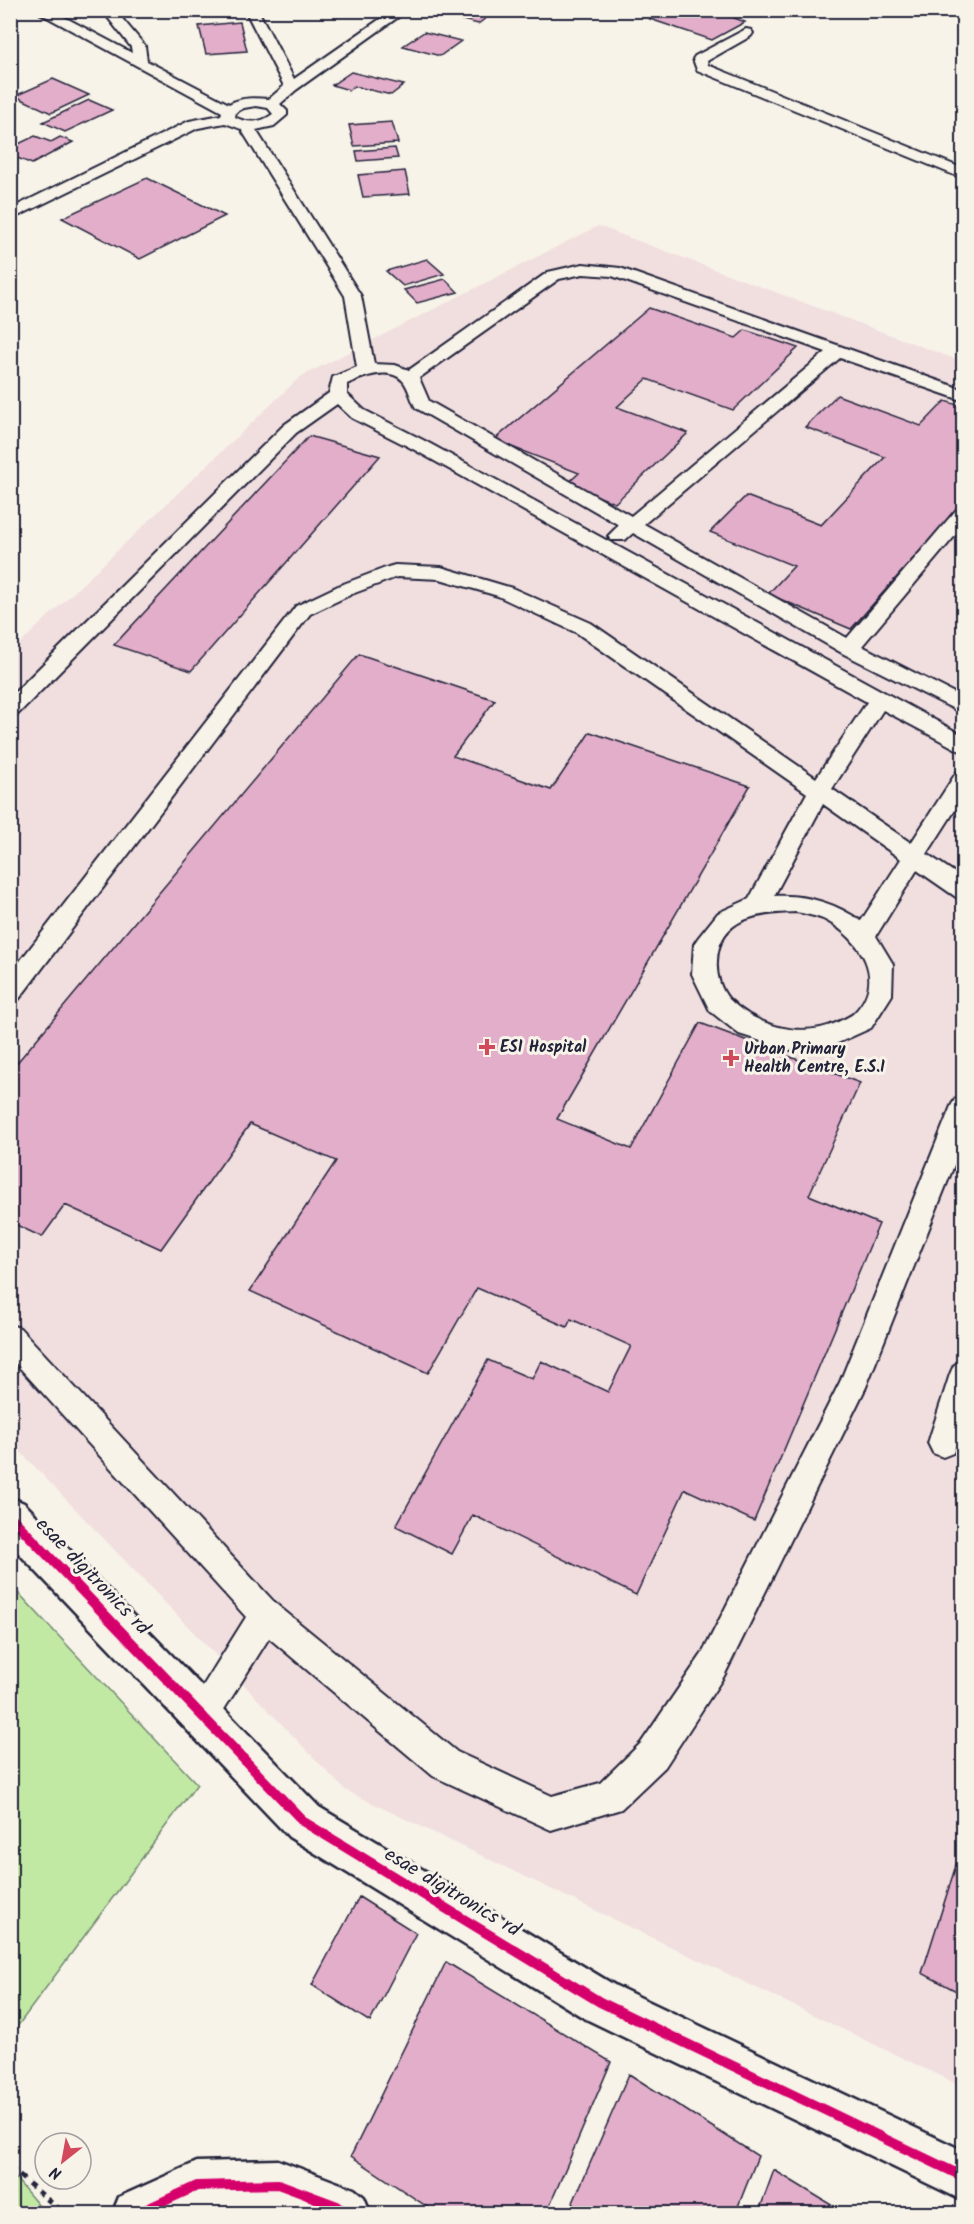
<svg xmlns="http://www.w3.org/2000/svg" width="974" height="2224" font-family="Kalam,sans-serif">
<style>
.built{fill:#f1dedf}
.green{fill:#c1e9a4;stroke:#728670;stroke-width:1.5}
.building{fill:#e2aeca;stroke:#22223b;stroke-width:1.5}
.lines{fill:none;stroke-linecap:round;stroke-linejoin:round}
.lane-casing{stroke:#22223b;stroke-width:4}
.street-casing{stroke:#22223b;stroke-width:5}
.path{stroke:#22223b;stroke-width:5;stroke-dasharray:6 6;stroke-linecap:butt}
.lane{fill:#f7f3e8;fill-rule:evenodd}
.street{fill:#f7f3e8;fill-rule:evenodd}
.cycleway-casing{stroke:#f7f3e8;stroke-width:14}
.cycleway{stroke:#d6006c;stroke-width:10}
.poi-dot{fill:#d1495b;stroke:#f7f3e8;stroke-width:2}
.labels{text-anchor:middle;dominant-baseline:central;stroke-width:6;stroke-linejoin:round;paint-order:stroke}
.poi-label{font-size:16px;font-weight:bold;fill:#22223b;stroke:#f7f3e8;text-anchor:start}
.near-street-label{font-size:20px;fill:#22223b;stroke:#f7f3e8}
</style>
<rect width="100%" height="100%" fill="#f7f3e8"/>
<filter id="ink" filterUnits="userSpaceOnUse"><feTurbulence type="fractalNoise" baseFrequency=".0167" numOctaves="2"/><feDisplacementMap in="SourceGraphic" scale="12" xChannelSelector="R" yChannelSelector="G"/><feConvolveMatrix kernelMatrix="1 2 1 2 8 2 1 2 1" color-interpolation-filters="sRGB"/></filter>
<g filter="url(#ink)">
<path class="built" d="M598,226L963,362V2087L345,1790L11,1442V652L300,377Z"/>
<path class="green" d="M11,1585L197,1784L11,2035Z
M10,2173H11L45,2213H11Z"/>
<path class="building" d="M181,10H224L225,12L182,15Z
M454,10H497L478,24L447,16Z
M666,10H744L732,17L745,22L712,40L650,19Z
M240,22L247,51L206,54L199,26Z
M424,32L461,41L440,56L403,46Z
M351,72L404,85L391,95L354,86L349,90L332,85Z
M53,79L89,95L51,113L15,96Z
M89,100L112,110L65,132L43,122Z
M392,122L398,143L354,146L349,125Z
M35,136L51,142L60,137L73,142L32,164L10,155V148Z
M395,148L398,158L358,161L356,151Z
M405,171L410,194L363,197L358,175Z
M147,178L225,216L140,259L62,218Z
M427,259L444,274L403,286L386,271Z
M445,279L458,292L417,303L404,290Z
M649,308L736,338L745,330L798,348L733,410L647,379L617,407L688,433L615,503L567,484L579,473L494,440Z
M837,395L921,426L945,401L964,407V501L851,629L768,594L794,566L710,532L746,496L821,525L885,457L805,427Z
M309,436L380,456L191,671L114,645Z
M359,654L495,700L453,756L551,790L590,732L750,786L557,1119L631,1149L700,1023L860,1083L809,1195L879,1224L754,1521L685,1489L636,1595L473,1515L452,1554L396,1526L488,1360L532,1379L541,1361L608,1392L631,1346L571,1319L567,1327L477,1288L428,1373L250,1291L336,1161L250,1124L161,1249L65,1205L42,1237L10,1222V1071Z
M964,1840V1995L922,1973Z
M359,1897L416,1933L370,2022L312,1985Z
M446,1962L611,2062L546,2214H438L351,2156Z
M629,2074L758,2156L735,2214H568Z
M774,2170L846,2214H758Z"/>
<g class="lines">
<defs>
<path id="lane" d="M34,10H51L132,53L131,47L102,10H115L145,46L147,61L229,104C241,97 255,98 269,99L284,86L245,10H258L294,79L393,10H408L296,90L280,104L287,111V115L274,126L256,130L361,296L374,364L395,365L409,370L548,272L583,264L620,268L964,390V401L840,358L644,524L847,638L957,509L964,507V525L862,646L964,698V714L842,653L633,533L625,540H611L608,536L619,525L416,408C411,400 409,388 403,381C390,366 362,377 347,384V394L364,410L425,441L964,736V753L883,710L832,789L911,843L956,773L964,771V796L927,854L964,879V899L956,897L917,870L876,936L893,964L892,995L871,1028L829,1047L789,1050L739,1034L710,1011L692,974L694,944L698,938L718,913L749,899L807,793L577,633L498,596L440,579L397,577L352,594L310,614L19,999L10,1001V974L296,606L338,586L388,567L395,565L441,567L512,588L591,623L816,778L867,702L413,449L352,418L337,404L296,433L17,715L10,717V697L284,425L329,393L333,377L357,367L345,296L241,129L225,123L198,128L10,220V209L189,121L221,115L222,112ZM256,106L268,108L273,114C261,123 248,124 235,117L236,112L244,108ZM583,274L612,276L826,352L631,516L429,401L419,378L559,279ZM823,804L901,859L861,921C835,903 806,894 774,896ZM796,912C806,914 818,916 827,921C861,939 887,980 854,1013C850,1017 843,1019 838,1022C802,1039 757,1027 729,999C720,989 716,974 717,961C719,916 761,913 796,912Z
M746,29L751,30L753,33L751,36L707,61L708,65L964,169V179L697,70L693,59L695,56Z
M964,1096V1140L866,1387L724,1676L665,1767L621,1809L551,1830L433,1776L269,1638L213,1727L202,1732L191,1727L186,1716L191,1705L246,1617L10,1357V1325L20,1328L276,1604L457,1752L552,1796L600,1783L641,1743L702,1654L840,1382L951,1106L955,1099Z
M964,1361V1423L953,1453L943,1457L933,1453L928,1443L950,1374L954,1365Z"/>
<path id="street" d="M10,1497L24,1503L319,1807L616,1986L964,2151V2201L584,2018L289,1837L10,1544Z
M278,2160L354,2189L364,2197L371,2214H292L278,2208L199,2210L192,2214H112L119,2197L197,2162Z"/>
</defs>
<use href="#lane" class="lane-casing"/>
<use href="#street" class="street-casing"/>
<path class="path" d="M10,2168L65,2214"/>
<use href="#lane" class="lane"/>
<use href="#street" class="street"/>
<defs>
<path id="cycleway" d="M10,1516L304,1822L600,2002L964,2177
M136,2214L197,2186L278,2184L337,2206L347,2214"/>
</defs>
<use href="#cycleway" class="cycleway-casing"/>
<use href="#cycleway" class="cycleway"/>
</g>
</g>
<g class="poi-dot">
<path d="M484 1038h6v6h6v6h-6v6h-6v-6h-6v-6h6z"/>
<path d="M728 1049h6v6h6v6h-6v6h-6v-6h-6v-6h6z"/>
</g>
<g class="labels">
<g class="poi-label">
<text x="500" y="1047">ESI Hospital</text>
<text x="744" y="1049">Urban Primary<tspan x="744" dy="18">Health Centre, E.S.I</tspan></text>
</g>
<g class="near-street-label">
<text transform="translate(92 1577) rotate(46)">esae digitronics rd</text>
<text transform="translate(452 1893) rotate(31)">esae digitronics rd</text>
</g>
</g>
<rect width="974" height="2224" fill="none" stroke="#f7f3e8" stroke-width="36"/>
<rect x="18" y="18" width="938" height="2188" fill="none" stroke="#22223b" stroke-width="2" filter="url(#ink)"/>
<g transform="translate(63 2161) rotate(211)"><circle r="28" fill="#f7f3e8" stroke="#a29fa3" stroke-width="1.5"/>
<path d="M0-4.5L10 22L0 15L-10 22Z" fill="#d1495b"/>
<text y="-9" font-size="16" font-weight="bold" text-anchor="middle" fill="#22223b">N</text>
</g>
</svg>
